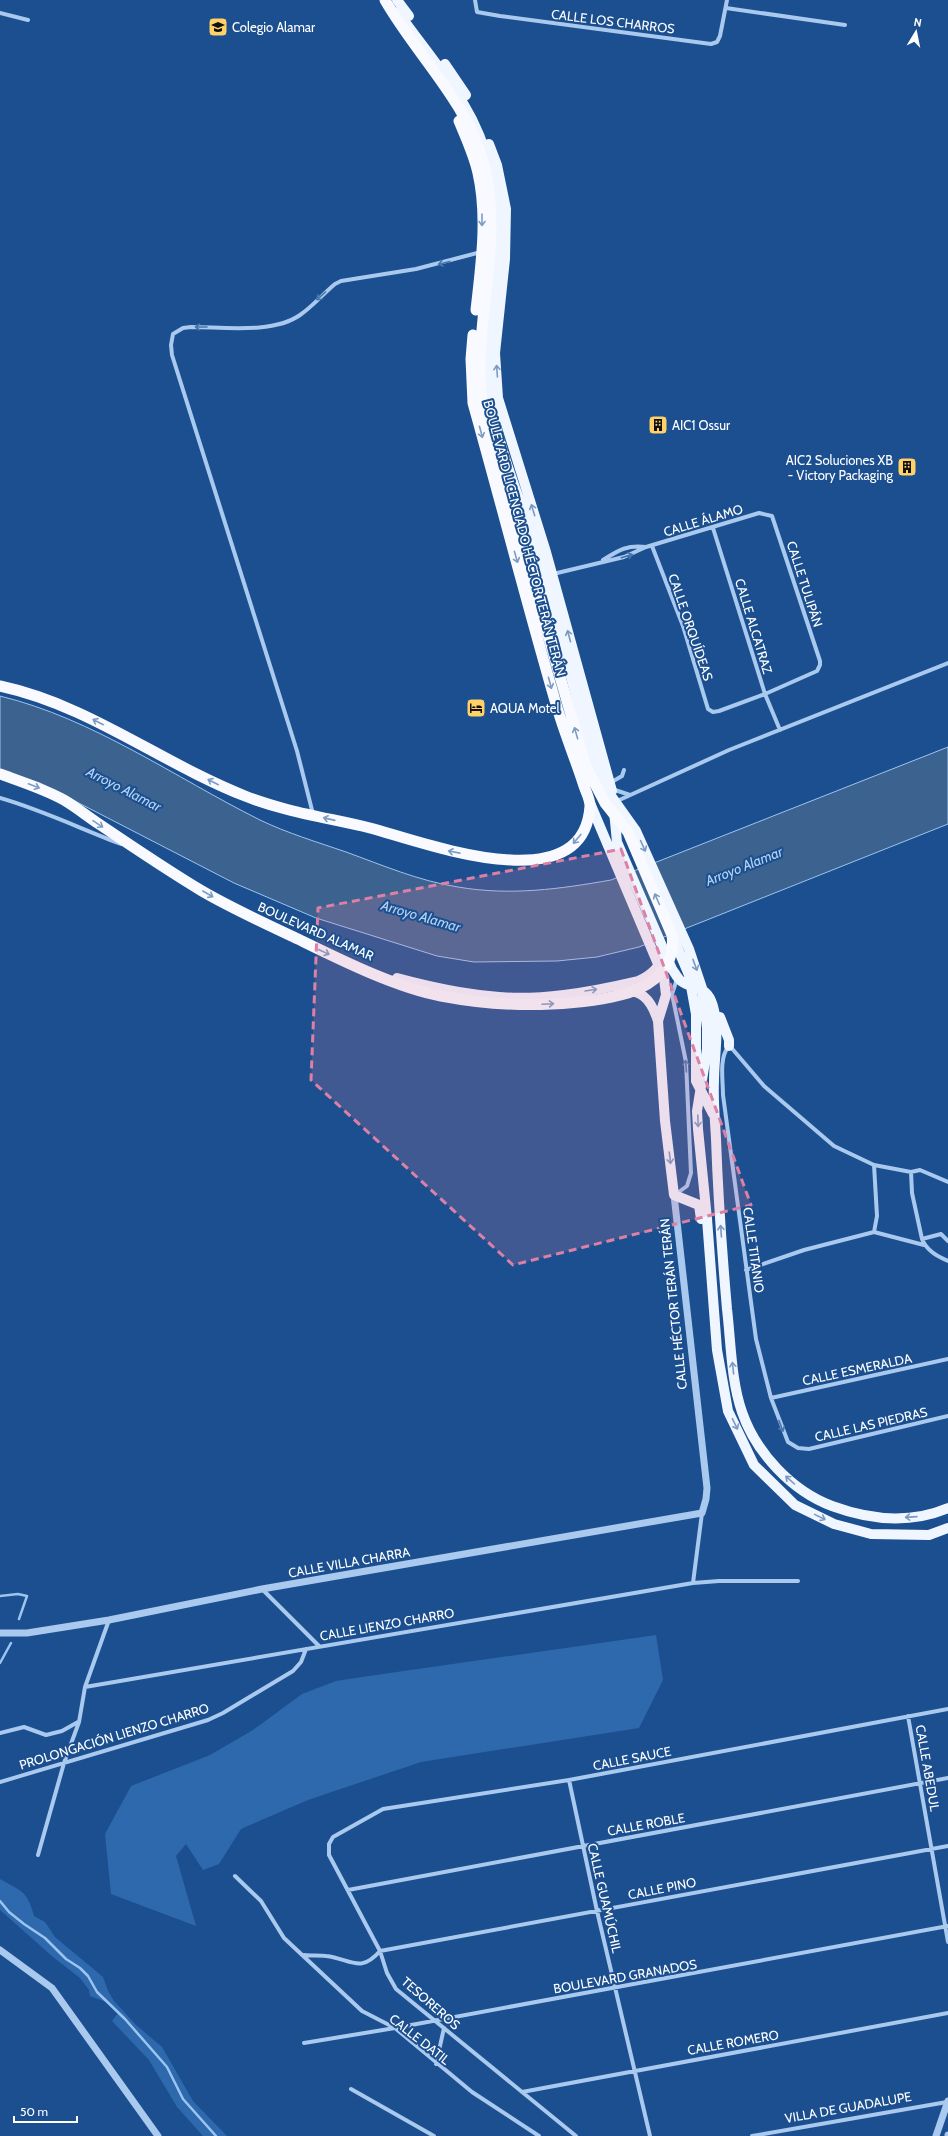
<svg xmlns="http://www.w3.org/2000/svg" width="948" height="2136" font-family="Cabin,sans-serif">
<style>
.green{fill:#2e69ad}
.water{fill:#3c6290;stroke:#9cc4f0}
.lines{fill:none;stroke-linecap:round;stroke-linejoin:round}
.stream{stroke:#9cc4f0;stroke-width:2.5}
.minor{stroke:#a9c9ee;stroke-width:4}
.tertiary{stroke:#a9c9ee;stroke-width:7}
.primary{stroke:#f0f6ff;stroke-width:10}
.trunk{stroke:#f8faff;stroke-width:11}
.oneway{stroke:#7e9cc1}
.oneway2{stroke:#4674ac}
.oneway3{stroke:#7b9ac1}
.marked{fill:#dd80a5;fill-opacity:0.2;stroke:#dd80a5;stroke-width:3;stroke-dasharray:8 5;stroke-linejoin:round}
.labels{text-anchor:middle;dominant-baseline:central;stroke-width:4;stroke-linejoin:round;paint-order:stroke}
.street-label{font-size:13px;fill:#fff;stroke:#1b4f8f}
.poi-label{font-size:13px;fill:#fff;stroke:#1b4f8f;text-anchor:start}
.water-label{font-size:14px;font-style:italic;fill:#b5d3f5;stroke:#1b4f8f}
</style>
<rect width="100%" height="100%" fill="#1b4f8f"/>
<path class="green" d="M656,1635L663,1680L639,1728L421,1762L308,1800L241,1829L219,1864L203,1870L186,1844L176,1856L196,1926L111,1894L105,1834L131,1786L210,1755L253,1730L302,1694L336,1681L355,1678Z
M0,1879C21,1891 27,1890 34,1916L45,1922L55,1937L103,1977L108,1991L114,2001L136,2025L162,2047L193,2101L227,2136H203L177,2107L149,2060L112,2021L118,2013L106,2002L90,1996L89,1990L80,1978L53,1957L0,1910Z"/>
<path class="water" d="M0,696C94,719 174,777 260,820C287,833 317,842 346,852C382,865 419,881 458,887C510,896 560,889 611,880L948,747V824L639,947L597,957L557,961L474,962L437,956L316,918L234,883L40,783L0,770Z"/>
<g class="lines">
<path class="stream" d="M0,1596L18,1594L27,1596L19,1619
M0,1663L11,1643
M0,1901L9,1912L24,1924L45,1938L66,1959L80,1968L88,1976L97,1992L125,2019L167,2067L183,2099L216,2136"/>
<path class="minor" d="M475,0L477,12L500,16L711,44L717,42L720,36L727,0
M726,8L845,25
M0,13L28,20
M713,528L765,694L780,730
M603,560C619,550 626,545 646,547
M553,574L624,557L646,547L759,513L772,516L820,661V665L817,671L765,694L719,711L713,712L708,709L683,626L652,546
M610,783L622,776L624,770
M612,789L630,795
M0,798C42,810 81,829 121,844
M615,802L729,750L948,663
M313,814L297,751L172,355L171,345L173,334L183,328L191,327C223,327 273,334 300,315C312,307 323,294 335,284L341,281L416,269L481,252
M729,1045L764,1086L834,1146L874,1165L911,1172L920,1170L948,1182
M728,1047C719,1059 723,1080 723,1095L756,1339L771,1398L788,1442L798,1448L809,1449L948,1416
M874,1165L877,1216L874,1232
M911,1172L912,1193L922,1239C927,1251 937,1256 948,1261
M676,1194L687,1186L691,1173L686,1062L672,994L677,979
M922,1239L941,1234L948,1241
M746,1270L804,1250L874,1232L924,1245
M771,1398L948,1359
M693,1583L702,1513
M262,1589L319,1646
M85,1687L693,1583L719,1581H798
M908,1716L948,1942
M0,1733L24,1727L46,1735L62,1731L78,1722
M569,1780L597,1911L650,2136
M0,1782L208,1720L223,1713L293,1671L301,1662L306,1649
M38,1855L64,1763L79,1722L85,1687L109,1620
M235,1876L261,1901L284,1938L362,2011L395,2028L472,2092L539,2136
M348,1890L948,1778
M304,1955C311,1956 319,1955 326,1956C351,1959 360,1974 380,1951L948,1846
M304,2043L395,2028L948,1926
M436,2064L444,2028
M351,2089L434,2136
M522,2092L948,2013
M576,2136L396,1989L387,1973L380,1951L329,1855V1844L333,1837L383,1809L569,1780L948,1709
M752,2136L947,2102"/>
<path class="tertiary" d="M0,1633H27L109,1620L262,1589L702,1513L706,1499L707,1488L674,1195
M0,1950L52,1988L158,2136
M936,2136L948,2101
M948,2136V2135"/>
<path class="primary" d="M397,0L409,16
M398,12C419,42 444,71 463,103C488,144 501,197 498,245C494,300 482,353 492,408C500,451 518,493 531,535C554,611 574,689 595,766L609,793L636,831L689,949L702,988L707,1028V1049L697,1111L698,1129L707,1219L717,1350L728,1411L754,1465L795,1505L834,1524L871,1534L929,1535L948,1528
M445,64L466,95
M489,144L497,165L506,209L505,259L495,353L498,398L546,552L612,791
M590,803L664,978L666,995L658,1021
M614,811L617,842L672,969C675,973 677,978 681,981C693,990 707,984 713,1006C720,1032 714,1055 714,1081C713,1100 715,1120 716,1139C718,1196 722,1252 727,1309C731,1343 731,1380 742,1412C756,1453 792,1491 832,1506C870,1520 910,1524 948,1508
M672,935L689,975L696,1014V1081L713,1114
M397,978C427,986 458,993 489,996C537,1002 591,992 638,981C650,976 662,966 664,952
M616,987C641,991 650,996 658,1021L665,1121L674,1195L699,1205L701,1219
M720,1017L729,1040V1046"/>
<path class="trunk" d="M459,121C466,138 474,155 478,173C488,217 481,265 476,310
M0,686C89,705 161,763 245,796C285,812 329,818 370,828C423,842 584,904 590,806C590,799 586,792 584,786C575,758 564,732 556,704C527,604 501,503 473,403L471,359L473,335
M0,774C22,782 44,789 64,800C76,807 87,816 99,824C133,847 167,870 202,891C233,909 266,924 298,939C341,960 395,987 441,996C478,1003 515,1006 552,1004C577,1003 604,1000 628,993C655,984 676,966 672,935L628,832L605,803L586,767L483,409C470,327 505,247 484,165C467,101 417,56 385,0"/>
</g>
<defs><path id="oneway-shaft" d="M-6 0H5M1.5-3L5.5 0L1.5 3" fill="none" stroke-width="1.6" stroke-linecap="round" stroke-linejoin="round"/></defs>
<g class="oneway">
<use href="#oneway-shaft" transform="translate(482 220) rotate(90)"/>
<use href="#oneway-shaft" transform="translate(481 432) rotate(75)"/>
<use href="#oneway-shaft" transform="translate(516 557) rotate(74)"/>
<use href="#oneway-shaft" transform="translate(550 683) rotate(75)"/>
<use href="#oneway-shaft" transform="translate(98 722) rotate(-153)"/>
<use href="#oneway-shaft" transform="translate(576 733) rotate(-106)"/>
<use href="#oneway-shaft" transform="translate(213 782) rotate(-153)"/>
<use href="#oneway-shaft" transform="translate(34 786) rotate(21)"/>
<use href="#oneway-shaft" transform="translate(329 819) rotate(-167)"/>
<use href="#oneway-shaft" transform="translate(98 824) rotate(34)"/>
<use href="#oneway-shaft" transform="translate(577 839) rotate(130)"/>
<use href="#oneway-shaft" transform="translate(454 852) rotate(-169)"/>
<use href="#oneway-shaft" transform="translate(208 894) rotate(30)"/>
<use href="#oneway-shaft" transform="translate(657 899) rotate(-114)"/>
<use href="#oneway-shaft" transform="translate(324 952) rotate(25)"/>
<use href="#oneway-shaft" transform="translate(548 1004) rotate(-3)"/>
</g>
<g class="oneway2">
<use href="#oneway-shaft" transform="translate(444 263) rotate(166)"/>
<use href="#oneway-shaft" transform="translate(321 296) rotate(138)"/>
<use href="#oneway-shaft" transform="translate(201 327) rotate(180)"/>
<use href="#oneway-shaft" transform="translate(627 556) rotate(-16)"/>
<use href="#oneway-shaft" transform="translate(686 1066) rotate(-94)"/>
<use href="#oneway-shaft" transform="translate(781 1426) rotate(69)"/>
</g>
<g class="oneway3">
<use href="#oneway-shaft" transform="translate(497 371) rotate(-94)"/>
<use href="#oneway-shaft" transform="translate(533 510) rotate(-107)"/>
<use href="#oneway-shaft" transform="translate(569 636) rotate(-105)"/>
<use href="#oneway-shaft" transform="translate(643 846) rotate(66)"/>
<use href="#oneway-shaft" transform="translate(695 965) rotate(70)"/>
<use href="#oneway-shaft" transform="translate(591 990) rotate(-9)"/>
<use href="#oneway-shaft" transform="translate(698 1121) rotate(88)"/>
<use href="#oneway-shaft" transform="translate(670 1158) rotate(83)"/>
<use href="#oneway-shaft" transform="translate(721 1231) rotate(-94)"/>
<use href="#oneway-shaft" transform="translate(733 1368) rotate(-96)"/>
<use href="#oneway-shaft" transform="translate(735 1424) rotate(64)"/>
<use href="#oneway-shaft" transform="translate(790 1480) rotate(-138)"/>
<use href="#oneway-shaft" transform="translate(820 1517) rotate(26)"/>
<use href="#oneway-shaft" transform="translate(911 1517) rotate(176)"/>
</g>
<path class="marked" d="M621,849L751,1205L513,1265L311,1080L318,908Z"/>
<defs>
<symbol id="school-square" viewBox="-11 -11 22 22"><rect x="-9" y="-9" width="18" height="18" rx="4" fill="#ffd166" stroke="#1b4f8f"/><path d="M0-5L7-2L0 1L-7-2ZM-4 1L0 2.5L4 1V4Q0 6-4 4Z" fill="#111"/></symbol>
<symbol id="building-square" viewBox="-11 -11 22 22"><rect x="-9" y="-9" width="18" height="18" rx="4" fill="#ffd166" stroke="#1b4f8f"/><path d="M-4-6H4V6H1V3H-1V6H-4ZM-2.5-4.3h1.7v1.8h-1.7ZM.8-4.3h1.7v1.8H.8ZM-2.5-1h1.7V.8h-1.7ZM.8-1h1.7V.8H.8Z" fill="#111"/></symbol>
<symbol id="hotel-square" viewBox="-11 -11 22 22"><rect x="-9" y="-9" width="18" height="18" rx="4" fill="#ffd166" stroke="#1b4f8f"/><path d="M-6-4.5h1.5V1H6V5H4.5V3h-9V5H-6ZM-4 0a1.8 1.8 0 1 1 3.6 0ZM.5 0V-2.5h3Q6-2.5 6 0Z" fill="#111"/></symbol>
</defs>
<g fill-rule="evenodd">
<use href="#school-square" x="207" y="16" width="22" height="22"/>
<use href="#building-square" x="647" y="414" width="22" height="22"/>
<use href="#building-square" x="896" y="456" width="22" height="22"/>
<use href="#hotel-square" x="465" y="697" width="22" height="22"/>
</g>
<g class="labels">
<g class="street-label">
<text transform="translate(613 21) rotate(7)">CALLE LOS CHARROS</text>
<text transform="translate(703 520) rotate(-17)">CALLE ÁLAMO</text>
<text transform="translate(525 538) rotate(75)">BOULEVARD LICENCIADO HÉCTOR TERÁN TERÁN</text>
<text transform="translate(805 584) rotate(72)">CALLE TULIPÁN</text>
<text transform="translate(754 626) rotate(73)">CALLE ALCATRAZ</text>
<text transform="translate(691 627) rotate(71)">CALLE ORQUÍDEAS</text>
<text transform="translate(316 931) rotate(24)">BOULEVARD ALAMAR</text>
<text transform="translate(754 1250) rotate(82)">CALLE TITANIO</text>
<text transform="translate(673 1304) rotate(-96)">CALLE HÉCTOR TERÁN TERÁN</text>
<text transform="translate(857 1369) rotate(-12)">CALLE ESMERALDA</text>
<text transform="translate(871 1424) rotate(-13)">CALLE LAS PIEDRAS</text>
<text transform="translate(349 1562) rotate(-10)">CALLE VILLA CHARRA</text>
<text transform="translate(387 1624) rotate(-10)">CALLE LIENZO CHARRO</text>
<text transform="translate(114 1736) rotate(-17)">PROLONGACIÓN LIENZO CHARRO</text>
<text transform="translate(632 1758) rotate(-11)">CALLE SAUCE</text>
<text transform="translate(928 1768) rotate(80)">CALLE ABEDUL</text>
<text transform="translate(646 1824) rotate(-10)">CALLE ROBLE</text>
<text transform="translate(662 1888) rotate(-11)">CALLE PINO</text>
<text transform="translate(605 1898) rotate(77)">CALLE GUAMÚCHIL</text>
<text transform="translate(625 1976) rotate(-10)">BOULEVARD GRANADOS</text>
<text transform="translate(431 2003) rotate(41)">TESOREROS</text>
<text transform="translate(420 2039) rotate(38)">CALLE DATIL</text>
<text transform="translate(733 2042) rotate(-10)">CALLE ROMERO</text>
<text transform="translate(848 2107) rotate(-10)">VILLA DE GUADALUPE</text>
</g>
<g class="poi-label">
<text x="232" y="27">Colegio Alamar</text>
<text x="672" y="425">AIC1 Ossur</text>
<text x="893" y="460" text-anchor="end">AIC2 Soluciones XB<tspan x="893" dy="15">- Victory Packaging</tspan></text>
<text x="490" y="708">AQUA Motel</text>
</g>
<g class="water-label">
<text transform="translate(124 789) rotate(27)">Arroyo Alamar</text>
<text transform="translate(744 866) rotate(-22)">Arroyo Alamar</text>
<text transform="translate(421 916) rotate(16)">Arroyo Alamar</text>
</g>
</g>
<g transform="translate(916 32) rotate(10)" stroke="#1b4f8f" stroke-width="3" paint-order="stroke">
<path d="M0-3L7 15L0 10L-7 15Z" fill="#ffffff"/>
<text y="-6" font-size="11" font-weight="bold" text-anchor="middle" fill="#ffffff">N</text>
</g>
<path d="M14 2116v6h63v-6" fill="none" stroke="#ffffff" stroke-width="2"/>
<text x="20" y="2116" font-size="12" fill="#ffffff" stroke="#1b4f8f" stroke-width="3" paint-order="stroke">50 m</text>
</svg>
